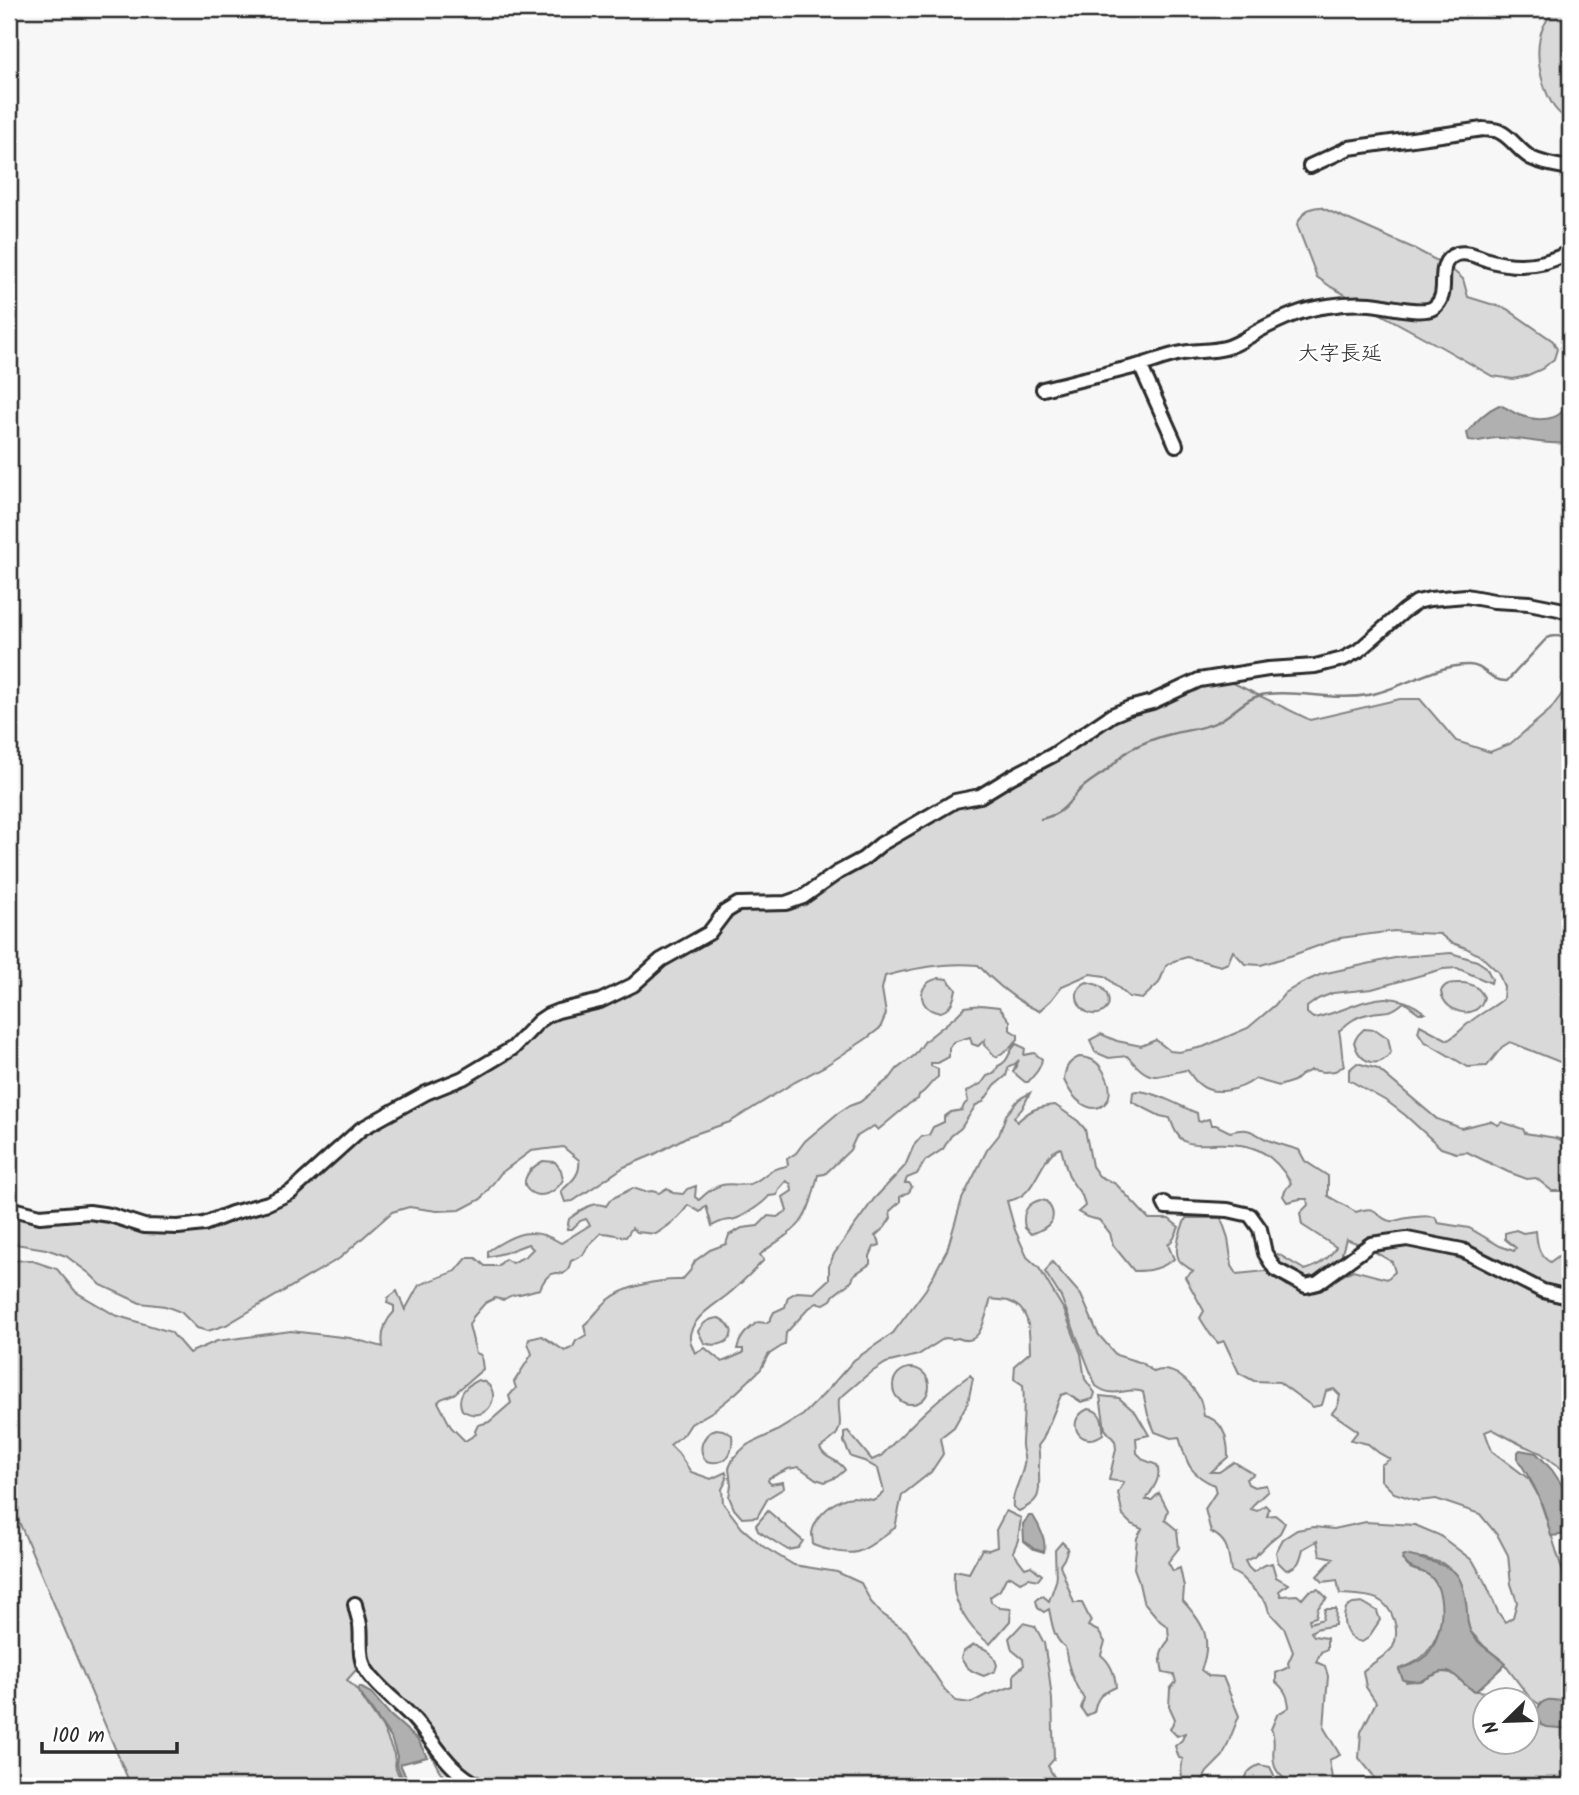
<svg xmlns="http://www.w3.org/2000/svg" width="1579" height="1795" font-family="Kalam,'Klee One',sans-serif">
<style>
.green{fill:#d9d9d9;stroke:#828282;stroke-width:2;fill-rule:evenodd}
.water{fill:#b0b0b0;stroke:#7b7b7b;stroke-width:2}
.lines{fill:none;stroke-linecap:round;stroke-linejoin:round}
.stream{stroke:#7b7b7b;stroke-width:2.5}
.minor-casing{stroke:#2b2b2b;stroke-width:18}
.minor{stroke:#fff;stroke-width:12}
.labels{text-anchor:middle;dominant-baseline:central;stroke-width:5;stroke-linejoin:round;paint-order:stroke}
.quarter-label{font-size:21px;fill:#2b2b2b;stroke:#fff}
</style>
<rect width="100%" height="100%" fill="#f7f7f7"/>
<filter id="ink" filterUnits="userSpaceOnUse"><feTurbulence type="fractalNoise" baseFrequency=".0143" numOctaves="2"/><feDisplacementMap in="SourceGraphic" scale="14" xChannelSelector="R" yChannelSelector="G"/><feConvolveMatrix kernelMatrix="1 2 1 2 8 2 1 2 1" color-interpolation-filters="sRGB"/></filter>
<g filter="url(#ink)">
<path class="green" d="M1561,9H1570V122C1565,118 1558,113 1554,107C1537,81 1527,24 1561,9Z
M1320,207L1413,248L1449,267L1463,279L1468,297L1507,309L1553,341L1557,349L1554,359L1542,369L1526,376L1513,379L1492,376L1443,348L1331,287L1317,277L1297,225C1303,212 1306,208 1320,207Z
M1227,680L1310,720L1400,699H1420L1456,741L1490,752L1510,744L1550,710L1570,683V1071L1565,1064L1510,1042L1502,1047L1487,1066L1468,1067L1424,1041L1418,1032L1420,1025L1448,1040C1457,1035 1462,1028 1470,1022C1480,1013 1493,1008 1503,999L1504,987L1498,972L1482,957L1466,948L1450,942L1440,934L1416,933L1394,931L1340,938L1293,955L1261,965L1245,964L1233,951L1228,963L1221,966L1187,957L1174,961L1166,966L1159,983L1142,999L1129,997L1105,976L1090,974L1062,986L1051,1000L1039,1011C1016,1001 995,983 978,965C948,962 914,968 885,976L882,989L886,1014L880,1028L866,1039L825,1066L795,1082L730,1122L686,1137L655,1154L624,1167L573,1201L565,1202L561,1191C571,1182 581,1175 579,1160L563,1147L531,1151L501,1173L481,1199L460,1210L437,1211L409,1207L392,1212L340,1258L226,1325L208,1331L197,1328L181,1312L165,1306L140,1303L101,1285L90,1274L66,1256L46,1249L9,1243V1212L84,1216L164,1231L266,1207L365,1130L423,1099L547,1020L594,1006L740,907H783L880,848L1115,718L1200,684Z
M1451,953L1477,961L1486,967L1492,979L1491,983L1457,968L1443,969L1372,989L1333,993L1318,999L1307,1007V1013L1313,1018C1355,1011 1383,980 1425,1013H1419L1404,1002C1388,1016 1386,1009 1368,1014C1356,1016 1348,1023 1339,1031C1342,1043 1341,1054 1344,1066L1335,1071L1324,1072L1311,1070L1301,1075L1294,1081L1279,1086L1255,1079C1241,1090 1213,1097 1199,1084C1194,1081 1191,1074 1187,1070C1179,1071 1160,1077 1154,1076C1143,1075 1134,1063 1127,1056L1109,1058L1095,1052L1090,1040L1101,1034L1117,1041L1141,1046L1156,1040L1170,1051L1179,1052L1203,1047L1248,1028L1275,1005L1285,993L1302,983L1322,974L1399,957Z
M939,978L947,979L956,989C949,1035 905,1001 929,982C932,980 936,979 939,978Z
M1087,982C1089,983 1096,984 1098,985C1107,989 1114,1005 1103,1012C1085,1023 1064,992 1087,982Z
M1463,983C1474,984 1479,988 1484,997C1479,1021 1445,1015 1441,992C1444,982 1454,983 1463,983Z
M981,1005L999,1007L1010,1021V1030L1018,1035V1039L1010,1048L996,1057L984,1045L985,1040L978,1046L972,1044L970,1037L953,1042L949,1048V1057L938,1063H931V1066L938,1069V1077C930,1082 927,1091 919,1095L918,1099L909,1104L878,1130L874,1126L856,1137L850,1150L825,1174L818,1175C814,1191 810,1210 800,1223C790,1236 772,1243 760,1255L764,1260C752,1272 740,1285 726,1296C714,1305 697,1315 691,1331C688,1339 692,1346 695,1353L705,1348L722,1362L743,1353V1349H737C740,1336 748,1329 758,1322L766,1323L770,1320L774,1312L785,1307L788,1297L797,1292L814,1293L829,1279V1266L834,1254L874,1199L905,1166L914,1145L921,1137L929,1135L933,1127L944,1122V1117L951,1112L962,1110L964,1105L968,1101L966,1092L982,1083L987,1076L995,1073L998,1066C1010,1061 1007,1053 1016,1044L1025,1048L1024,1055L1034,1053L1042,1059C1041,1069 1034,1075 1028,1082H1025L1013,1072L1019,1060L1015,1064L1009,1066L1006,1076L995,1085L983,1102L976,1105L961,1128L951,1136L943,1149L925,1161L917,1174L907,1178L905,1183H909L912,1187L909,1192L900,1197V1202L890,1211L891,1218L885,1227L875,1236L879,1240L880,1245L874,1247L870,1256V1264L854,1275L852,1281L834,1295L831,1300L824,1304L817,1303L809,1308L786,1333L785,1344L768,1355L761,1369L736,1393L715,1410L691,1424L685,1433L670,1445L678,1453L691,1472L711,1479L726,1472L727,1479L722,1489L723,1503L742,1528L764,1547L794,1565L837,1572L861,1583L871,1602L881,1613L906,1631L945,1690L956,1701L971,1703L986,1695L1014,1686V1674L1024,1665L1023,1659L1012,1650L1009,1638L1023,1623L1035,1626L1044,1643L1049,1674L1052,1700L1054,1759L1048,1766L1059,1786H451L439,1770L419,1732L356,1670L347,1680L356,1689L384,1730L394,1754L396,1770L405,1786H131L9,1498V1261L30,1260L57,1269L76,1292L115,1315L171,1332L189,1353L217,1341L291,1331L350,1338L383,1347C381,1334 384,1322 394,1312V1306L387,1303L388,1298L397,1291L405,1310L419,1285L456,1271L467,1258H476L485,1266H498L505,1259L512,1263L526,1256L533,1249L528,1244L504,1253L488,1257V1251C515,1233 532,1225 561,1243L590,1225L586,1219L580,1221L572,1229H567L569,1219C581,1211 591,1200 606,1206L611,1199L633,1188L645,1192L652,1191L659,1193L667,1188L673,1193L683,1194L687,1189L696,1186L695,1197L699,1200C705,1194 713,1187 722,1185C731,1183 740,1186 750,1184C760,1181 764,1174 773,1170C778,1167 783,1168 788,1165L787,1159L796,1153L805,1141L838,1113L849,1106L860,1102L891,1077L897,1069L915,1055L925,1041L956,1016L965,1007ZM786,1181L791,1184L792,1191L783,1197L787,1211L777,1217L768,1216L758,1226L742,1228L729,1235L726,1244L710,1250L695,1261L690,1271L682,1280C660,1279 624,1286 607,1301C599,1308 593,1318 584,1325L586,1335L576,1341L573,1347L565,1351L542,1336L529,1339L528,1343L532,1354L514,1382L516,1388L509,1396L511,1403L489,1422L478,1425L475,1431L476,1434L465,1441L451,1427L438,1402L441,1399L454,1394L483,1369L481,1355L476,1353L469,1325L473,1317L485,1303L495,1298L503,1300C513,1293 513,1296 524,1293C529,1292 533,1290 540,1289C544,1279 550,1270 563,1274L568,1270L571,1261L583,1255L588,1246L601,1233C611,1233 617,1236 626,1237L632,1228L637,1232L656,1234C668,1226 680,1218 688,1205L700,1212L706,1206L712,1226C725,1219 723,1222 735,1219C743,1217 764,1203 769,1196L777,1195L779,1189Z
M1364,1029L1376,1030L1388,1038L1391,1052C1378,1071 1359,1062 1354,1042L1358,1035Z
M1079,1057C1089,1057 1097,1061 1102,1069C1127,1107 1085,1128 1064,1080C1065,1068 1068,1062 1079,1057Z
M1357,1063L1378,1069L1437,1119L1461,1128L1490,1121L1498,1125L1502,1122L1523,1129L1525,1133L1556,1138L1570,1143V1191H1552L1536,1178L1527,1179L1508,1172L1467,1152L1456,1153L1441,1148L1405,1115L1388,1102L1349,1080V1070Z
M1136,1091C1154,1091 1180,1106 1197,1113L1198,1121L1201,1122L1205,1120L1209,1119L1211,1125H1216L1230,1132C1249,1127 1250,1131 1266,1139C1276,1144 1288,1146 1299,1150L1305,1161L1328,1176V1196L1356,1212C1382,1203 1374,1219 1391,1221C1394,1222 1398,1220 1402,1219C1413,1217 1424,1215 1435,1217L1438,1223L1469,1228L1500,1246L1514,1251L1516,1248L1505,1239V1233L1516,1230L1523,1233L1536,1231C1537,1244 1538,1255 1550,1262L1568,1249L1570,1251V1288L1551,1291L1462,1247L1368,1243L1359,1244L1346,1239L1342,1253L1344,1259C1337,1264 1319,1280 1310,1280C1304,1280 1294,1274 1289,1271C1281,1267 1276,1263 1274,1255L1278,1254L1305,1270C1318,1266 1329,1259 1336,1247L1302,1225L1300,1213L1308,1205L1307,1199H1300L1287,1202L1283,1196L1286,1189L1291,1183C1271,1149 1250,1142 1211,1144C1203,1144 1192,1146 1184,1141C1176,1136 1173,1126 1170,1118L1160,1116L1132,1102L1133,1092Z
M1030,1093L1022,1109L1014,1117L1017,1122C1030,1110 1036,1107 1055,1105L1078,1121L1085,1129L1092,1166L1099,1176L1116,1184L1149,1219H1169L1179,1227L1174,1238L1168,1245L1174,1259C1161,1269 1150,1271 1134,1271L1113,1245L1110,1233L1099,1220L1087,1217L1078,1212L1085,1206C1082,1193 1082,1196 1075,1186C1067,1176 1064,1160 1061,1148C1060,1148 1053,1152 1052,1153C1036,1170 1034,1198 1007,1201L1015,1230L1027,1257L1039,1268L1064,1310L1081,1354L1085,1379L1095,1393L1093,1399L1081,1402L1067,1393L1061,1395L1043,1439L1038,1446C1040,1454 1039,1460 1039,1469C1039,1492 1043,1500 1019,1511L1013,1507C1011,1493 1022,1479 1024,1464C1026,1457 1021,1450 1022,1442C1023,1423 1025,1405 1023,1385L1014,1379L1015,1365L1030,1352C1029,1333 1032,1309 1008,1301C1003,1300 996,1300 991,1299C985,1315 982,1349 958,1338L953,1339L945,1338L918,1355L886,1363L867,1375L839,1399C837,1412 845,1427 834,1437C830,1441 824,1445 820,1448C825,1460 840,1459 845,1470L837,1477L825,1482L816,1479L799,1467L788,1469L769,1478L768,1481L771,1484L783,1482L784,1488L768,1498L757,1517L742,1518L734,1509L729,1497L731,1485L729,1468L734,1457L747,1445L775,1432L803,1415L824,1394L854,1360L893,1333L926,1289L947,1250L962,1199L987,1150L999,1135L1006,1115L1019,1099Z
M543,1161L555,1162L561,1170L563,1180C543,1213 501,1184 543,1161Z
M1040,1200L1046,1201C1061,1218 1049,1228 1031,1234L1025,1228C1022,1214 1025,1204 1040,1200Z
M1186,1218H1221L1228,1238L1232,1266L1237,1274L1266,1271L1292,1289L1316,1290L1353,1270L1387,1279L1395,1272L1392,1262L1375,1252L1414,1245L1467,1261L1530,1290L1562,1301L1570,1299V1476L1541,1453L1522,1445L1492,1429L1485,1432L1492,1451L1529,1479L1538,1495L1547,1521L1567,1585L1570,1623V1695L1563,1702L1551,1700L1539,1704L1530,1698L1502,1661L1484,1646L1470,1631L1455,1573L1442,1563L1423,1558L1403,1557L1402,1560C1405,1562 1407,1566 1410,1568C1416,1572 1425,1571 1430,1576C1451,1595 1442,1633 1427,1652C1420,1661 1409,1665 1399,1670L1406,1682L1423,1680L1441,1672L1453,1673L1472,1690L1485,1692L1502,1700H1484V1742H1526L1527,1712L1534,1714L1542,1722L1570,1726V1786H1376L1373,1775L1359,1758L1361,1732L1376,1702L1366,1687L1363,1671C1370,1664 1388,1655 1393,1647C1397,1639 1397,1628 1394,1620C1385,1593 1365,1596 1340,1594L1337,1580L1323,1582L1317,1576L1334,1558L1320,1555L1317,1541L1303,1549C1300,1561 1299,1567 1286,1570L1278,1562L1276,1552L1283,1539L1297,1530L1313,1527L1334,1529L1366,1522L1415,1525L1439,1535L1473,1561L1487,1586L1498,1612L1505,1622L1513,1617L1517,1602L1511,1584L1508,1555L1498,1536L1480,1514L1436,1499L1418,1501L1394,1493L1381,1480V1465L1390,1459L1379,1453L1368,1444L1351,1440L1358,1431L1332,1413L1338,1405L1340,1395L1334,1389L1326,1391L1322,1405L1313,1407L1279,1382L1254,1381L1239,1373L1224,1341L1218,1343L1210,1334L1200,1318L1204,1311L1185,1277L1193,1271C1189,1268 1182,1264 1179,1260C1173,1249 1181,1229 1186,1218Z
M1052,1262L1081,1295L1098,1334L1116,1355L1142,1363L1154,1372C1173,1364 1191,1383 1200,1399C1202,1404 1203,1411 1204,1416C1224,1420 1228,1439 1228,1457L1211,1472H1219L1234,1462L1254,1474L1246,1479L1248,1484L1254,1487L1266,1485L1268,1491L1254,1504L1251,1509L1257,1511L1265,1505L1269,1509L1267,1516L1275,1515L1285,1523L1280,1533L1269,1542L1254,1557L1245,1561L1248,1567L1253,1572L1265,1565L1272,1563L1276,1577L1288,1584L1279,1591L1281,1596L1297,1595L1302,1599L1309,1591L1318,1589L1327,1598L1318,1608L1316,1617L1309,1619L1310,1623L1323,1619L1325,1609H1336L1335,1625C1326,1628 1317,1626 1311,1632L1314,1636L1327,1638V1649L1321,1652L1316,1662L1325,1666L1328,1676L1324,1728L1340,1755L1329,1760L1332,1778L1331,1786H1291C1287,1781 1279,1775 1276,1769C1269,1756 1278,1742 1271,1729L1277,1715L1289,1707C1288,1695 1284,1689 1276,1682V1673L1289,1667L1288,1663L1293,1652L1284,1628L1269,1612L1266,1602L1241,1577L1231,1571C1228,1552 1229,1541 1211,1532L1205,1509L1216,1492L1214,1485C1188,1473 1187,1463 1179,1437L1171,1438L1155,1432L1148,1415L1143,1392C1126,1386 1115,1400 1096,1386L1061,1297L1045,1272Z
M719,1318C745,1331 726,1351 704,1343L698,1331C704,1322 708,1319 719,1318Z
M893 1386a18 18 0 1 1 36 0a18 18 0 1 1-36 0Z
M970,1375L973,1378L968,1402L954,1427L940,1438L943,1454L931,1472L902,1495L895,1528C883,1535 871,1548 857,1552C847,1555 823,1549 813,1545C813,1541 812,1537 812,1533C815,1516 835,1498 853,1497C860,1497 868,1500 875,1500L884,1492L878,1469L864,1461L851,1457L844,1442V1432L848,1431L872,1460L881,1456C909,1427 937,1398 970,1375Z
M478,1380C507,1385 490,1428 462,1410C456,1396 465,1386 478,1380Z
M1100,1396L1119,1398L1136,1413L1149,1435L1136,1438L1137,1453L1144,1460L1157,1465C1162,1478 1153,1488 1146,1500H1152L1159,1493L1168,1510L1165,1520L1177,1530L1179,1548L1168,1562L1173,1571L1180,1568L1184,1587L1183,1601C1204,1624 1213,1639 1201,1670L1209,1676L1223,1677L1239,1716L1223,1756L1207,1772L1201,1783H1195L1185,1786C1181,1776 1180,1770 1183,1759L1179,1758L1175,1746L1182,1740L1185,1733L1177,1736L1170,1729L1175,1719L1169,1706L1170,1689L1176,1682L1174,1675L1163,1673C1160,1657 1158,1653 1169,1640L1168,1627L1160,1621L1143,1601L1138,1579L1134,1568L1137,1538L1142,1529L1131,1524L1123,1516L1118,1493L1124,1482L1109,1480L1116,1449L1115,1441L1105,1429Z
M1088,1409C1101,1410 1104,1422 1103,1434C1080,1451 1063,1420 1088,1409Z
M716,1429L723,1430L732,1435C734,1455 726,1466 706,1461C697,1449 702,1435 716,1429Z
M768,1511L803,1541L798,1548L788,1550L758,1531L756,1525Z
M1006,1511L1021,1518L1018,1540L1013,1552L1025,1568L1031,1566L1042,1575L1038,1580L1029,1578L1020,1582L1011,1576L1006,1578L1000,1590L990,1597L991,1602L1000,1608L1011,1609L1010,1621L990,1644C974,1633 960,1614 955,1595C953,1588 954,1579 954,1572L960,1571L969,1573L982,1549L989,1550L997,1547L996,1530Z
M1062,1542L1068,1548L1064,1559L1060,1565L1074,1603H1082L1091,1621L1088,1626L1098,1631L1105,1642L1101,1655C1111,1663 1115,1674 1116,1687C1101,1694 1097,1696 1094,1712L1086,1716L1081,1708L1084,1699C1074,1684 1067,1665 1065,1647C1053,1638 1052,1623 1049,1609L1044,1612L1038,1608L1036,1601L1038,1598L1043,1596L1049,1601L1056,1581L1055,1550Z
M1364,1603L1377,1611L1380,1620L1368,1638L1362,1642C1345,1639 1341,1623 1346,1608L1353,1604Z
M973,1645C986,1648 993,1652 997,1665L995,1671L984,1676C973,1672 966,1669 961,1658L963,1652Z
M1259,1765L1270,1767L1275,1777V1786H1245C1245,1774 1248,1770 1259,1765Z"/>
<path class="water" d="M1570,376V443C1545,446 1522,437 1497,438C1487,438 1479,443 1469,441L1467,433C1475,422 1486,411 1499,405C1506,407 1512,412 1519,415C1535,421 1561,423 1567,403C1571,393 1565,384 1570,376Z
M1520,1450L1536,1453L1542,1459L1552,1470L1570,1497V1534L1551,1536C1543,1503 1537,1488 1518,1460V1452Z
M1029,1516H1033C1039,1525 1047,1541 1044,1552L1034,1549L1024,1541L1023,1524Z
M1404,1555C1412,1556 1418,1558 1425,1560C1454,1567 1462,1572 1466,1603C1468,1612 1466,1622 1470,1630C1476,1645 1495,1653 1506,1664L1476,1691C1463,1687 1458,1674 1448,1672C1438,1670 1429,1678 1420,1681C1415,1682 1409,1681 1403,1680L1399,1669C1407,1666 1417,1664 1424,1658C1442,1642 1449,1595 1431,1577C1420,1567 1409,1574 1402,1556Z
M360,1687L371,1693L390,1715L418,1740L427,1757L400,1764L410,1786H405L404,1783L396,1764L397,1756L391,1738L360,1693L358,1689Z
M1570,1693V1729L1547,1727L1541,1725C1536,1715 1535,1703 1548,1700C1555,1699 1554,1702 1560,1700C1565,1699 1567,1696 1570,1693Z"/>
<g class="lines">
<path class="stream" d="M1041,819C1062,814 1065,807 1078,792C1086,783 1098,777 1107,770C1116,763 1122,754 1131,749C1143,743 1158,737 1171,734C1186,730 1203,729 1217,722C1236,713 1244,697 1267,694C1300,690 1334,701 1368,695C1402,689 1433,665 1469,665C1484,665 1491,682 1507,681L1547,638C1557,634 1562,636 1570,642"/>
<defs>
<path id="minor" d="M1310,166L1349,148L1483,129C1488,130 1495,129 1500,132C1511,137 1519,151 1531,158C1543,164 1557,166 1570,168
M1140,365L1176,445
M1043,389C1074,381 1106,374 1137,366C1150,363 1164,357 1177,354C1193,350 1210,352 1225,348C1237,345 1248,337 1258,331C1281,319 1302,309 1328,306C1341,304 1356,303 1370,304C1385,305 1422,315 1433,308C1454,294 1431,263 1457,254C1468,251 1478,257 1488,260C1517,269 1544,266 1570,252
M1164,1203L1166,1207L1228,1210L1250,1215L1260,1229L1265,1253L1275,1269L1306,1286L1318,1283L1371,1244L1407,1239L1462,1250L1543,1291L1560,1295L1570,1292
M9,1208L40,1216L89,1212L110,1215L144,1226L178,1227L204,1224L232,1213L268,1203L291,1192L361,1129L426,1093L463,1078L513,1048L539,1021L548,1015L558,1011L600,1001L633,985L661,960L709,933L725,912L738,904L786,903L803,897L837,873L863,859L881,844L955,801L980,796L1011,777L1053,755L1112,715L1129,708L1152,702L1199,680L1268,669L1315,666L1343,659L1358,651L1404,611L1417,602L1430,599L1466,596L1494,601L1529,603L1559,609L1570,613
M355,1604C356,1611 359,1618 360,1625C362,1639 358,1655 365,1668C374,1685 399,1703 413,1718C436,1743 447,1770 480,1786"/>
</defs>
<use href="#minor" class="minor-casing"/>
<use href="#minor" class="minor"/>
</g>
</g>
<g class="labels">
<g class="quarter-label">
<text x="1340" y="354">大字長延</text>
</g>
</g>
<rect width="1579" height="1795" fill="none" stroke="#fff" stroke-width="35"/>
<rect x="18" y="18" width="1544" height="1760" fill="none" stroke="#2b2b2b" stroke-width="2.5" filter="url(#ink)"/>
<g transform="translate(1506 1721) rotate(247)"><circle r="33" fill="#ffffff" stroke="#aaaaaa" stroke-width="2"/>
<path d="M0-5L12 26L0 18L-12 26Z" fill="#2b2b2b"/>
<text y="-10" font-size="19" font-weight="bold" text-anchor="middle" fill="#2b2b2b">N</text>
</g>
<path d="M42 1742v10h135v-10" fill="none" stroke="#2b2b2b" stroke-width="3.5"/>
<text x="52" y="1742" font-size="21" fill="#2b2b2b" stroke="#ffffff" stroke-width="5" paint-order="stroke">100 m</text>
</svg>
